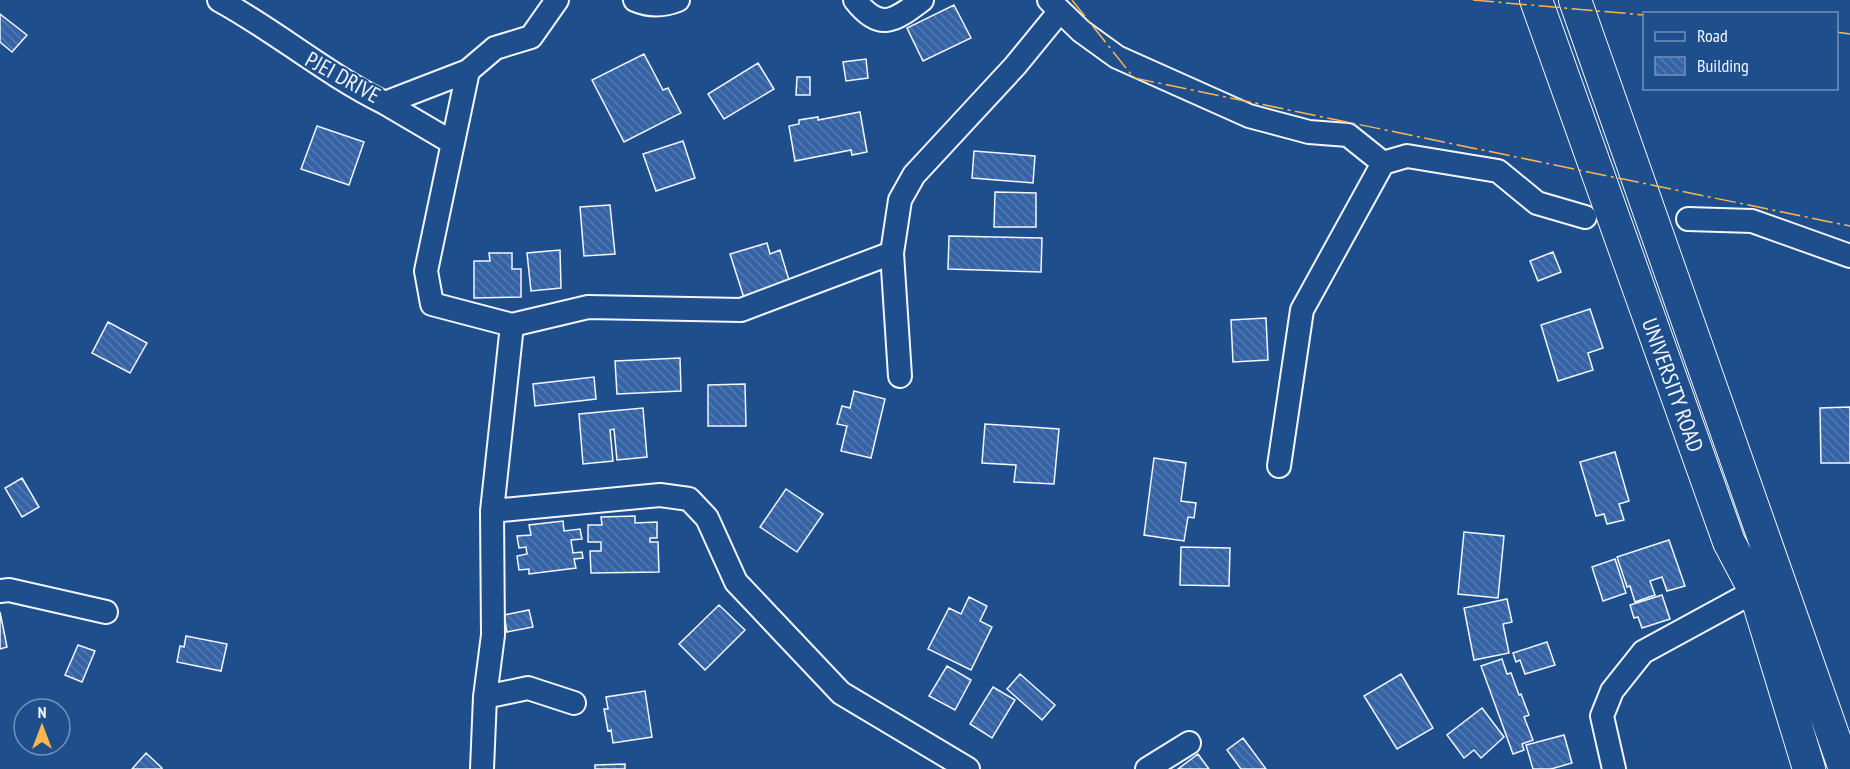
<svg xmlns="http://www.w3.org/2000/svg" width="1850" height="769" font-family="'PT Sans Narrow',sans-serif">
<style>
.building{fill:url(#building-back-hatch);stroke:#f2f6ff;stroke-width:1.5}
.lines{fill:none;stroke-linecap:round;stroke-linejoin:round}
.minor-casing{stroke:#f2f6ff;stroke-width:26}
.highway-casing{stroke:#f2f6ff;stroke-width:34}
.minor{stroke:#1f4e8c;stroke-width:22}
.highway{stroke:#1f4e8c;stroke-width:32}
.power{stroke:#ffb74d;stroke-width:1.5;stroke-dasharray:21 4.5 3 4.5;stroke-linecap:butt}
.labels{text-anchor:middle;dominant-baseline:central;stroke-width:4.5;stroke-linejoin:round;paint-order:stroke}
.street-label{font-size:22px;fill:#f2f6ff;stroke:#1f4e8c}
</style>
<defs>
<pattern id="building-back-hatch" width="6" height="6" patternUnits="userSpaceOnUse" patternTransform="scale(1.5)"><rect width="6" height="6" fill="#3563a3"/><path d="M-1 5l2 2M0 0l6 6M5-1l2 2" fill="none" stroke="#537ab1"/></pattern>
</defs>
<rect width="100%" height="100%" fill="#1f4e8c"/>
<path class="building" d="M954,5L971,38L923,61L907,28Z
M0,14L27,35L12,52L0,42Z
M644,54L663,90L668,88L681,113L624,142L592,80Z
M866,59L868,78L846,81L843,62Z
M758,63L774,89L724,119L708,94Z
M797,77H810V95H796Z
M860,112L867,152L852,155L851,150L795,161L789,126L799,124V120L818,117V120Z
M317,126L364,142L349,185L301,169Z
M683,141L695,178L656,191L643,154Z
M974,151L1035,156L1033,183L972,178Z
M995,192L1036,193V227H994Z
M610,205L615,254L584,256L580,207Z
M949,236L1042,238L1041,272L948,269Z
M767,243L770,254L780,250L791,287L745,301L730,254Z
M560,250L561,288L531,291L527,253Z
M1553,252L1561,272L1538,281L1530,261Z
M489,253H512V269H521V297L474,298V261H490Z
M1590,309L1603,348L1588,353L1593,370L1558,381L1541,325Z
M1266,318L1268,360L1233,362L1231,320Z
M108,322L147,343L130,373L92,353Z
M680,358L681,391L617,394L615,361Z
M594,377L596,399L535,406L533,384Z
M745,384L746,426H708V385Z
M854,391L885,399L871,458L841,451L847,426L837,424L842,406L850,408Z
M1850,407V463H1821L1820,408Z
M643,408L647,457L617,460L614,429L610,430L613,461L583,464L579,414Z
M985,424L1059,429L1054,484L1014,482L1016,465L982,463Z
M1615,452L1629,501L1619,504L1624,520L1607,524L1604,514L1596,516L1580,462Z
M1154,458L1186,463L1181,501L1196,503L1194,518L1188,517L1184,541L1144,535Z
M22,478L39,507L22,517L5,488Z
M786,489L823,514L797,552L760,527Z
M635,516V523L657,522V538H650V542H658L659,572L591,573L590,551H601V542H588V525H602L601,517Z
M563,521L564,531L580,529L582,539L571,540L573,553L582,552L583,558L574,559L576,568L529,574V569L519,570L517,556L527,554L526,547L519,548L517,536L531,535L529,525Z
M1464,532L1504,536L1498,598L1458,594Z
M1669,540L1685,586L1667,591L1662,577L1650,581L1655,595L1635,602L1630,586L1627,587L1617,557Z
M1181,547L1230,548L1229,586L1180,585Z
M1615,559L1626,593L1603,601L1592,567Z
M1662,595L1670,619L1642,628L1638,617L1634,618L1630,605Z
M969,597L987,606L980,621L992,627L971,670L928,649L949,608L961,614Z
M1507,599L1512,622L1503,624L1509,653L1474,660L1464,608Z
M719,605L745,630L705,670L679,644Z
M529,610L533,627L507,632L504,615Z
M0,612L7,647L0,649Z
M186,636L227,644L221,671L177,662L180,646L184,647Z
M1547,642L1555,665L1525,674L1520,660L1516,662L1513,653Z
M78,645L95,651L82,682L65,675Z
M1502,659L1507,674L1511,673L1519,695L1521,694L1529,715L1524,717L1533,740L1522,744L1524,750L1513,754L1481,666Z
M947,666L971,680L955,710L929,696Z
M1020,674L1055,705L1042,720L1007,689Z
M1401,674L1433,728L1397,749L1364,696Z
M993,687L1015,700L992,738L970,724Z
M645,691L652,737L613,743L611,730L608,731L604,709H608L606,697Z
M1482,708L1504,737L1481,758L1474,750L1464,758L1447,735Z
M1564,735L1572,763L1551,769H1533L1526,745Z
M1243,738L1266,769H1241L1227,750Z
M146,753L162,768V769H132Z
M1198,754L1209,769H1178Z
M625,764V769H595V765Z"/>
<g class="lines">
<defs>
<path id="minor" d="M219,0C276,31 326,74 385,103L468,71L495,48L531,37L557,0
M635,0C649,6 663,6 678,0
M855,0C880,32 894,21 922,0
M1049,0L1081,31L1117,57L1249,116L1309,132L1348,135L1383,163L1302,310L1279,466
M468,71L426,271L432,304L512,325L588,307L741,310L892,253
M385,103L453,143
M1383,163L1407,156L1498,171L1537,203L1585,217
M1688,219L1752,221L1850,256
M900,376L892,253L900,200L914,175L1015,66L1060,11
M492,511L660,495L689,499L707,518L736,582L841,693L968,769
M0,591L9,590L106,612
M485,697L528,688L574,703
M482,769L485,697L493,635L492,511L512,325
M1147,769L1189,743
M1614,769L1602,716L1612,691L1643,652L1755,591"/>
<path id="highway" d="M1536,0L1729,542L1755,591L1809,769
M1575,0L1845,769"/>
</defs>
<use href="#minor" class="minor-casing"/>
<use href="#highway" class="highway-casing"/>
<use href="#minor" class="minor"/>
<use href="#highway" class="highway"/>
<path class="power" d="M1072,0L1134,78L1850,226
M1473,0L1644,15
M1836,32L1850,34"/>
</g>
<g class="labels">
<g class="street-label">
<text transform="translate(343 77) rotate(29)">PJEI DRIVE</text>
<text transform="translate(1673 385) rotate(70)">UNIVERSITY ROAD</text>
</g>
</g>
<rect x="1643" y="12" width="195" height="78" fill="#1f4e8c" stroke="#7391ba" stroke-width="1.5"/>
<rect x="1655" y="32" width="30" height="9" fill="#1f4e8c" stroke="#7391ba" stroke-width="1.5"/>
<text x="1697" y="42" font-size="18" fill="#f2f6ff">Road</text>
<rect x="1655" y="57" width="30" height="18" fill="url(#building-back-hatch)" stroke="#7391ba" stroke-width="1.5"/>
<text x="1697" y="72" font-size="18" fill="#f2f6ff">Building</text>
<g transform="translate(42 727)"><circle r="28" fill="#1f4e8c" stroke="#7391ba" stroke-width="1.5"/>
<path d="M0-4.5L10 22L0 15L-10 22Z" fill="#ffb74d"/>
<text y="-9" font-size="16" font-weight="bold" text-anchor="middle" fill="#f2f6ff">N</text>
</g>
</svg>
